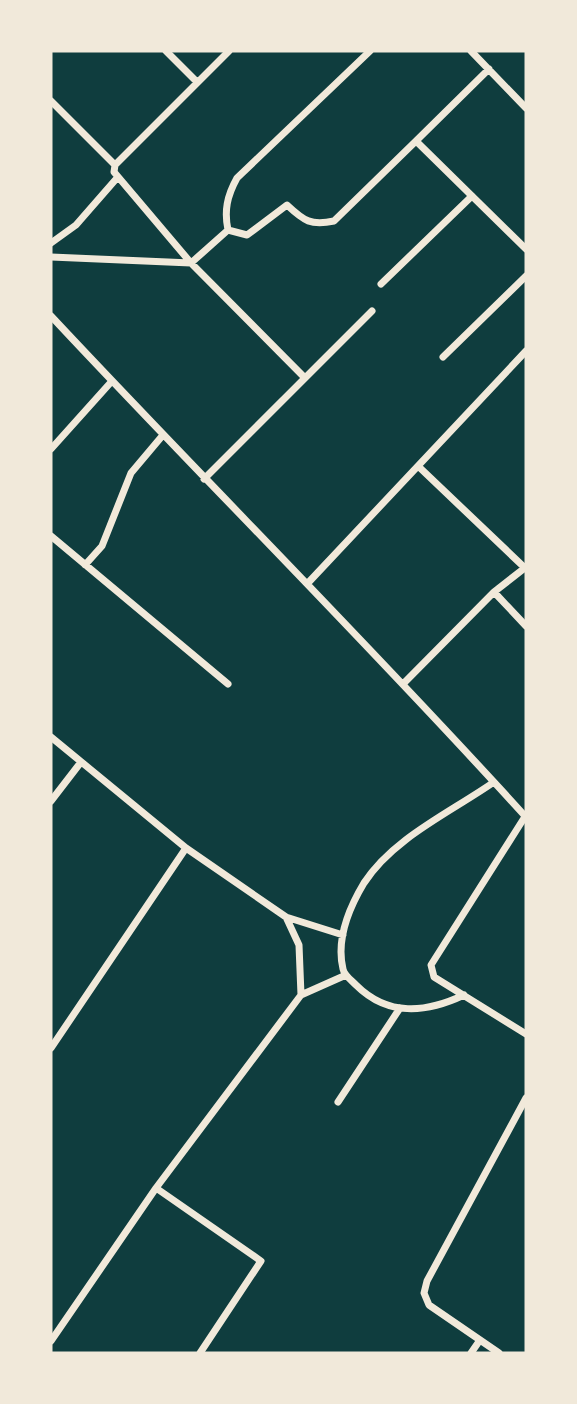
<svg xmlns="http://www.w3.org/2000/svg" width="577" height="1404" font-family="Commissioner,sans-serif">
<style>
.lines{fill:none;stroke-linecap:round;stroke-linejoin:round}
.minor{stroke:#f1e9da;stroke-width:7}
</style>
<rect width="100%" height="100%" fill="#0f3d3e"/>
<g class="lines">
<path class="minor" d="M166,51L197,82
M229,51L115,165L114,172L191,263L305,378
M471,51L526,108
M51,101L115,165
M416,141L489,69
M228,230C224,211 227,196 237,178L370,51
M51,243L76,225L117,178
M51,257L191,263L228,230L247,235L287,205C304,221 311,226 334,221L416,141L526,249
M381,284L472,196
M51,316C208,484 371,646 525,816
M443,357L526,276
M51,449L112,381
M418,466L525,568
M204,479L372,311
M51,536L228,684
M85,565L102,546L131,473L163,435
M307,584L526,351
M494,592L526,626
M404,683L494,592L526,567
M51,737L186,848L286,917L299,945L301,995L156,1188L51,1341
M51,801L81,762
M526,815L431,965L434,977L526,1034
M286,917L343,935
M301,995L346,975
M464,995C426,1013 388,1017 356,985C351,980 344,975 343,969C336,940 349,908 364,883C393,838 451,812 494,782
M51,1048L186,848
M338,1102L400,1008
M156,1188L261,1261L200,1353
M471,1353L480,1340
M499,1353L429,1305L424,1293L427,1281L526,1098"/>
</g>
<rect width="577" height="1404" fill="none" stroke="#f1e9da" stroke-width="105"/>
</svg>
